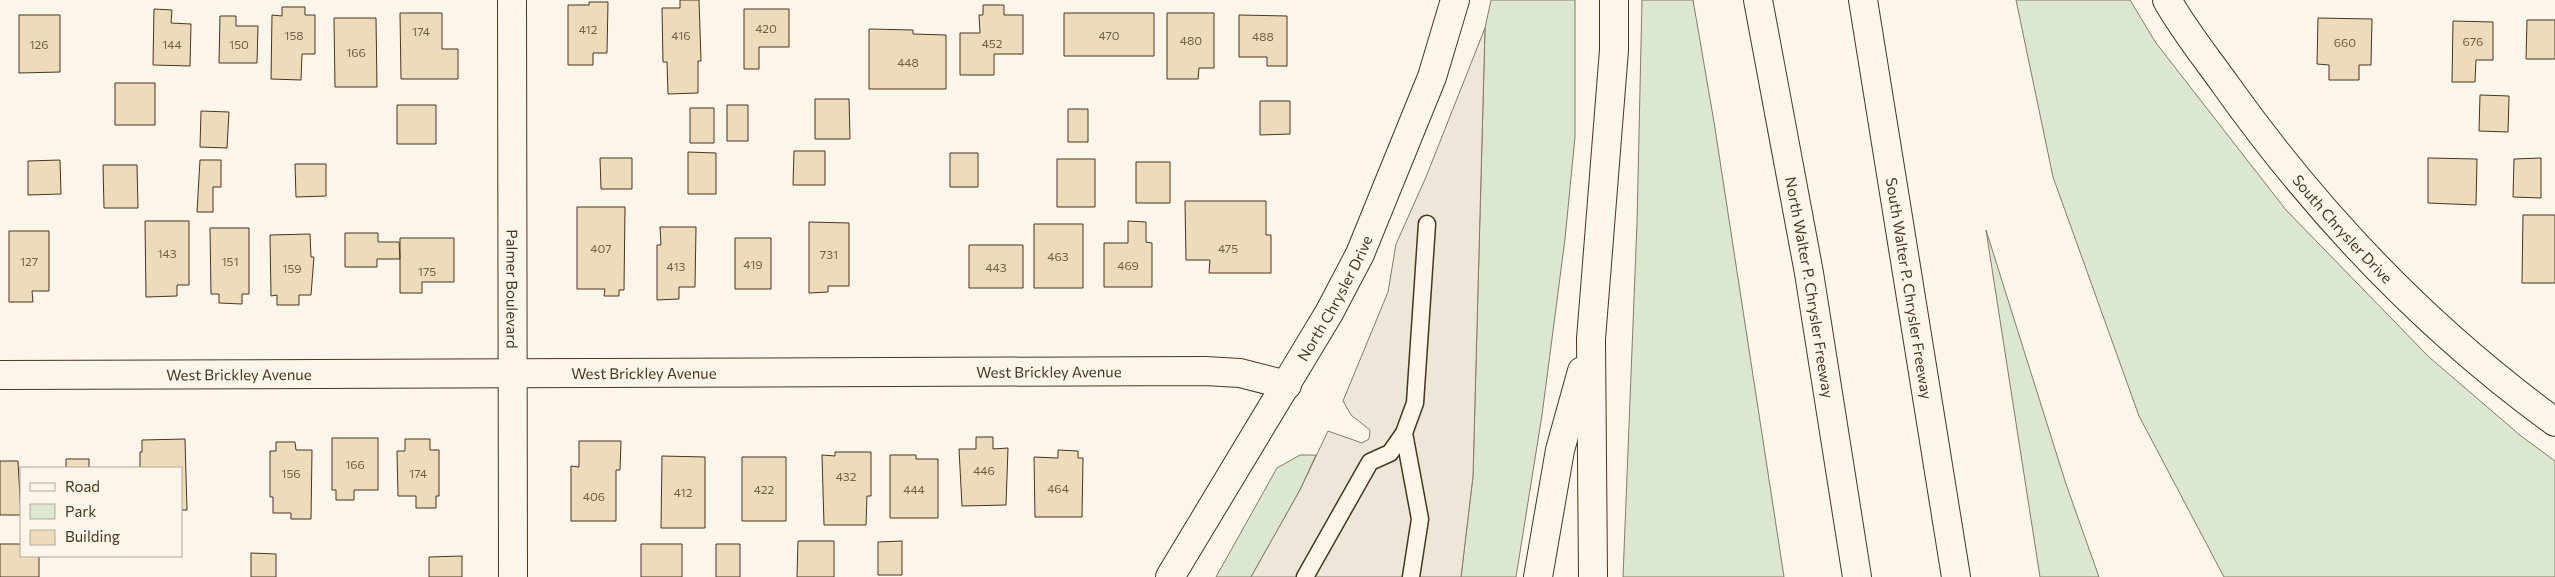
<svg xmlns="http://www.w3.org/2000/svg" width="2555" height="577" font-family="Commissioner,sans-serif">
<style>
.green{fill:#dce7d0;stroke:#887966}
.parking{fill:#ede7d9;stroke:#887966}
.building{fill:#ecdcbc;stroke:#4a3520}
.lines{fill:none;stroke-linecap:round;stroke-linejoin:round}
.lane-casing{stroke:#4a3520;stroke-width:19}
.street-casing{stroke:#4a3520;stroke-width:30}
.secondary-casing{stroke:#4a3520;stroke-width:30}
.highway-casing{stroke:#4a3520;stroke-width:30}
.lane{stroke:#fbf6e9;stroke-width:16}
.street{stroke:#fbf6e9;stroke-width:28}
.secondary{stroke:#fbf6e9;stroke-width:28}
.highway{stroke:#fbf6e9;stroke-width:28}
.labels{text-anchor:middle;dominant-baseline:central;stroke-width:4;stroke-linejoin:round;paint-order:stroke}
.number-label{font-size:12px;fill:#725f47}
.street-label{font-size:15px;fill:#4a3520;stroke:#fbf6e9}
</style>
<rect width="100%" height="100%" fill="#fbf6e9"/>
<path class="green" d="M1491,0H1575V137L1565,239L1542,415L1516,577H1461L1473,476L1485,28Z
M1642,0H1693L1714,122L1784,577H1623L1637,223Z
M2016,0H2130L2156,43L2286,210L2429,357L2521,436L2555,461V577H2224L2139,416L2053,177Z
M1986,230L2066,484L2099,577H2040Z
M1300,455H1316L1300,490L1251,577H1216L1277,468Z"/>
<path class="parking" d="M1485,28L1473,476L1461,577H1251L1300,490L1328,431L1362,443L1369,439L1370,430L1351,415L1343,401L1388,292L1396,244L1426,177Z"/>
<path class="building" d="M680,0H699L701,61H698V93L668,94L667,62H663L662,8H680Z
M589,2H608L607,53H593V65H568V5H589Z
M983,5H1004V15H1023V54H994V75H960V33H980L979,15H983Z
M282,7H305V15H315V54H302L301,80L271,79L272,15L282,16Z
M154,9L172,10L171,23L191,24L190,66L153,65Z
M744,9H789V47H759V69H744Z
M400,13H442V49H458V79H401Z
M1064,13H1154V56H1064Z
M1167,13H1214V68H1199L1198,79H1167Z
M19,15H60V72L19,73Z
M1239,15L1287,16V66H1267V57H1239Z
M220,16H236V26H258L257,63H219Z
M334,18H376L377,87H335Z
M2318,18L2372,19L2371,65H2359V80H2329V65L2317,64Z
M2527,20H2555V59H2526Z
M2453,21L2493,22V60H2476L2475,82H2452Z
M869,29L913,30V34L946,35V89H869Z
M115,83H155V125H115Z
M2480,95L2509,96L2508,132L2479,131Z
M815,99H849L850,139H815Z
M1260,101H1290V134L1260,135Z
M397,105H436V144H397Z
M727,105H748V141H727Z
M690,108H714V143H690Z
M1068,109H1088V142H1068Z
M201,111L229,112L227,148L200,147Z
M794,151H825V185H793Z
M688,152L716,153V194H688Z
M950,153H978V187H950Z
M600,158H632V189H601Z
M2428,158L2477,159L2476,205L2428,203Z
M2541,158V198L2513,197L2514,159Z
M1057,159H1095V207H1057Z
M60,160L61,194L28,195V161Z
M200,160H221V187H213V212H197Z
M1136,162H1170V203H1136Z
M295,164H326V196L296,197Z
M103,165H137L138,208H104Z
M1185,201H1266V235H1271V273H1209L1210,260H1186Z
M577,207H625L624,290H619V296H604L605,289H577Z
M2523,215H2555V283H2522Z
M145,221H189V285H177V296L146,297Z
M1128,221L1146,222V242L1152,243V287H1104V243H1128Z
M809,222L849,223V286H828V292L809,293Z
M1034,224H1083V288H1034Z
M660,227H696L695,287H679V299L657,300V245H661Z
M210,228H249V294H242V304L219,303V294H211Z
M9,231H49V291H32L33,302H9Z
M345,233H378V242H399L400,259H377V267H345Z
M310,234L311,257H314L311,295H299V305H277V295L271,296L270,235Z
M400,238H454V282H422V293H400Z
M735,238H771V289H735Z
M969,245H1023V288H969Z
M976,437H993V449L1008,448L1006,505L962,506L959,449H976Z
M332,438H378V490H354V500H336V490H332Z
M185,439L187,510H181V468H140V452H142V440Z
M405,439H430V450H439V496H436V508H416V496H398L397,451H405Z
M579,441H621L620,470H616V521H571V466L579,467Z
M276,442H295L296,450H312L311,519H291V513H273V497H270V451H276Z
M1058,450L1078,451V458H1083L1082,517H1035L1034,457L1058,458Z
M835,452H871V496H867L866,525H824L822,455L835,456Z
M890,455H916V459H938V518H890Z
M662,456L705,457V528H661Z
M742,457H786V521H742Z
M66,459H89V468H66Z
M0,461H18L21,515H0Z
M798,541H834V577H797Z
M902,541V575H878V542Z
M0,544H21V556H39V577H0Z
M641,544H682V577H641Z
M716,544H740V577H716Z
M251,553L276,554V577H251Z
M462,556V577H429V557Z"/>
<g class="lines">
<defs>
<path id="lane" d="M1404,433L1420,519L1411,577
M1305,577L1370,462L1390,453L1404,433L1415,403L1427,224"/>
<g id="street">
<path id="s1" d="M512,0L513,577"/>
<path id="s2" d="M0,375L1205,371L1240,373L1287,385"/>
</g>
<g id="secondary">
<path id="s3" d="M2167,0C2184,30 2205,56 2225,84C2316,212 2427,329 2555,422"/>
<path id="s4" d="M1170,577L1329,313L1360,254L1432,77L1455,0"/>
</g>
<g id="highway">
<path id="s5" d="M1758,0L1809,273L1857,577"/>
<path id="s6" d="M1863,0L1956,577"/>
<path d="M1538,577L1560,450L1582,371"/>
<path d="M1593,577L1591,339L1614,50V0"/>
</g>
</defs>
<use href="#lane" class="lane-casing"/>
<use href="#street" class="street-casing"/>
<use href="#secondary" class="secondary-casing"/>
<use href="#highway" class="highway-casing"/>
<use href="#lane" class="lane"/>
<use href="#street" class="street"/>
<use href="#secondary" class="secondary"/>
<use href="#highway" class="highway"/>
</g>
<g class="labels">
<g class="number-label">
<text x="766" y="28">420</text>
<text x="588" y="29">412</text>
<text x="421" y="31">174</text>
<text x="294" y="35">158</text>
<text x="681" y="35">416</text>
<text x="1109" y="35">470</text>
<text x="1263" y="36">488</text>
<text x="1191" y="40">480</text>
<text x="2473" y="41">676</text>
<text x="2345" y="42">660</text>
<text x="992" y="43">452</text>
<text x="39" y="44">126</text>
<text x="172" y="44">144</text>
<text x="239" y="44">150</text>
<text x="356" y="52">166</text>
<text x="908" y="62">448</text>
<text x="601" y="248">407</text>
<text x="1228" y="248">475</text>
<text x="167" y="253">143</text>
<text x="829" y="254">731</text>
<text x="1058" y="256">463</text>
<text x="29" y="261">127</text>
<text x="230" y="261">151</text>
<text x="753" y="264">419</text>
<text x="1128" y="265">469</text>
<text x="676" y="266">413</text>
<text x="996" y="267">443</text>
<text x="292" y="268">159</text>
<text x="427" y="271">175</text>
<text x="355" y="464">166</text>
<text x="984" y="470">446</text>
<text x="291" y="473">156</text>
<text x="418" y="473">174</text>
<text x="846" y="476">432</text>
<text x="1058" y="488">464</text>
<text x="764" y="489">422</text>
<text x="914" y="489">444</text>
<text x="683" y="492">412</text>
<text x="594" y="496">406</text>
</g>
<g class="street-label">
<text stroke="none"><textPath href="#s3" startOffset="289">South Chrysler Drive</textPath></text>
<text stroke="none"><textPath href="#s5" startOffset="292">North Walter P. Chrysler Freeway</textPath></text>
<text stroke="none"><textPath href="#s6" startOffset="292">South Walter P. Chrysler Freeway</textPath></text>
<text stroke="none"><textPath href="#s1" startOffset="289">Palmer Boulevard</textPath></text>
<text stroke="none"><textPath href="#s4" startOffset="324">North Chrysler Drive</textPath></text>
<text stroke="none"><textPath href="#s2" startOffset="1049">West Brickley Avenue</textPath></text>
<text stroke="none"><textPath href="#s2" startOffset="644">West Brickley Avenue</textPath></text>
<text stroke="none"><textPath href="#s2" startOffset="239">West Brickley Avenue</textPath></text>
</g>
</g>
<rect x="20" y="467" width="162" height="90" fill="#fbf6e9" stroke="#b4a999"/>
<rect x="30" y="483" width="25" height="8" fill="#fbf6e9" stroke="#b4a999"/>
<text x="65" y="492" font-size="15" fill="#4a3520">Road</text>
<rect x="30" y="504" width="25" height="15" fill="#dce7d0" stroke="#b4a999"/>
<text x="65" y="517" font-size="15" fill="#4a3520">Park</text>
<rect x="30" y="530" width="25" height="15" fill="#ecdcbc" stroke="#b4a999"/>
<text x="65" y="542" font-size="15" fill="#4a3520">Building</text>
</svg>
